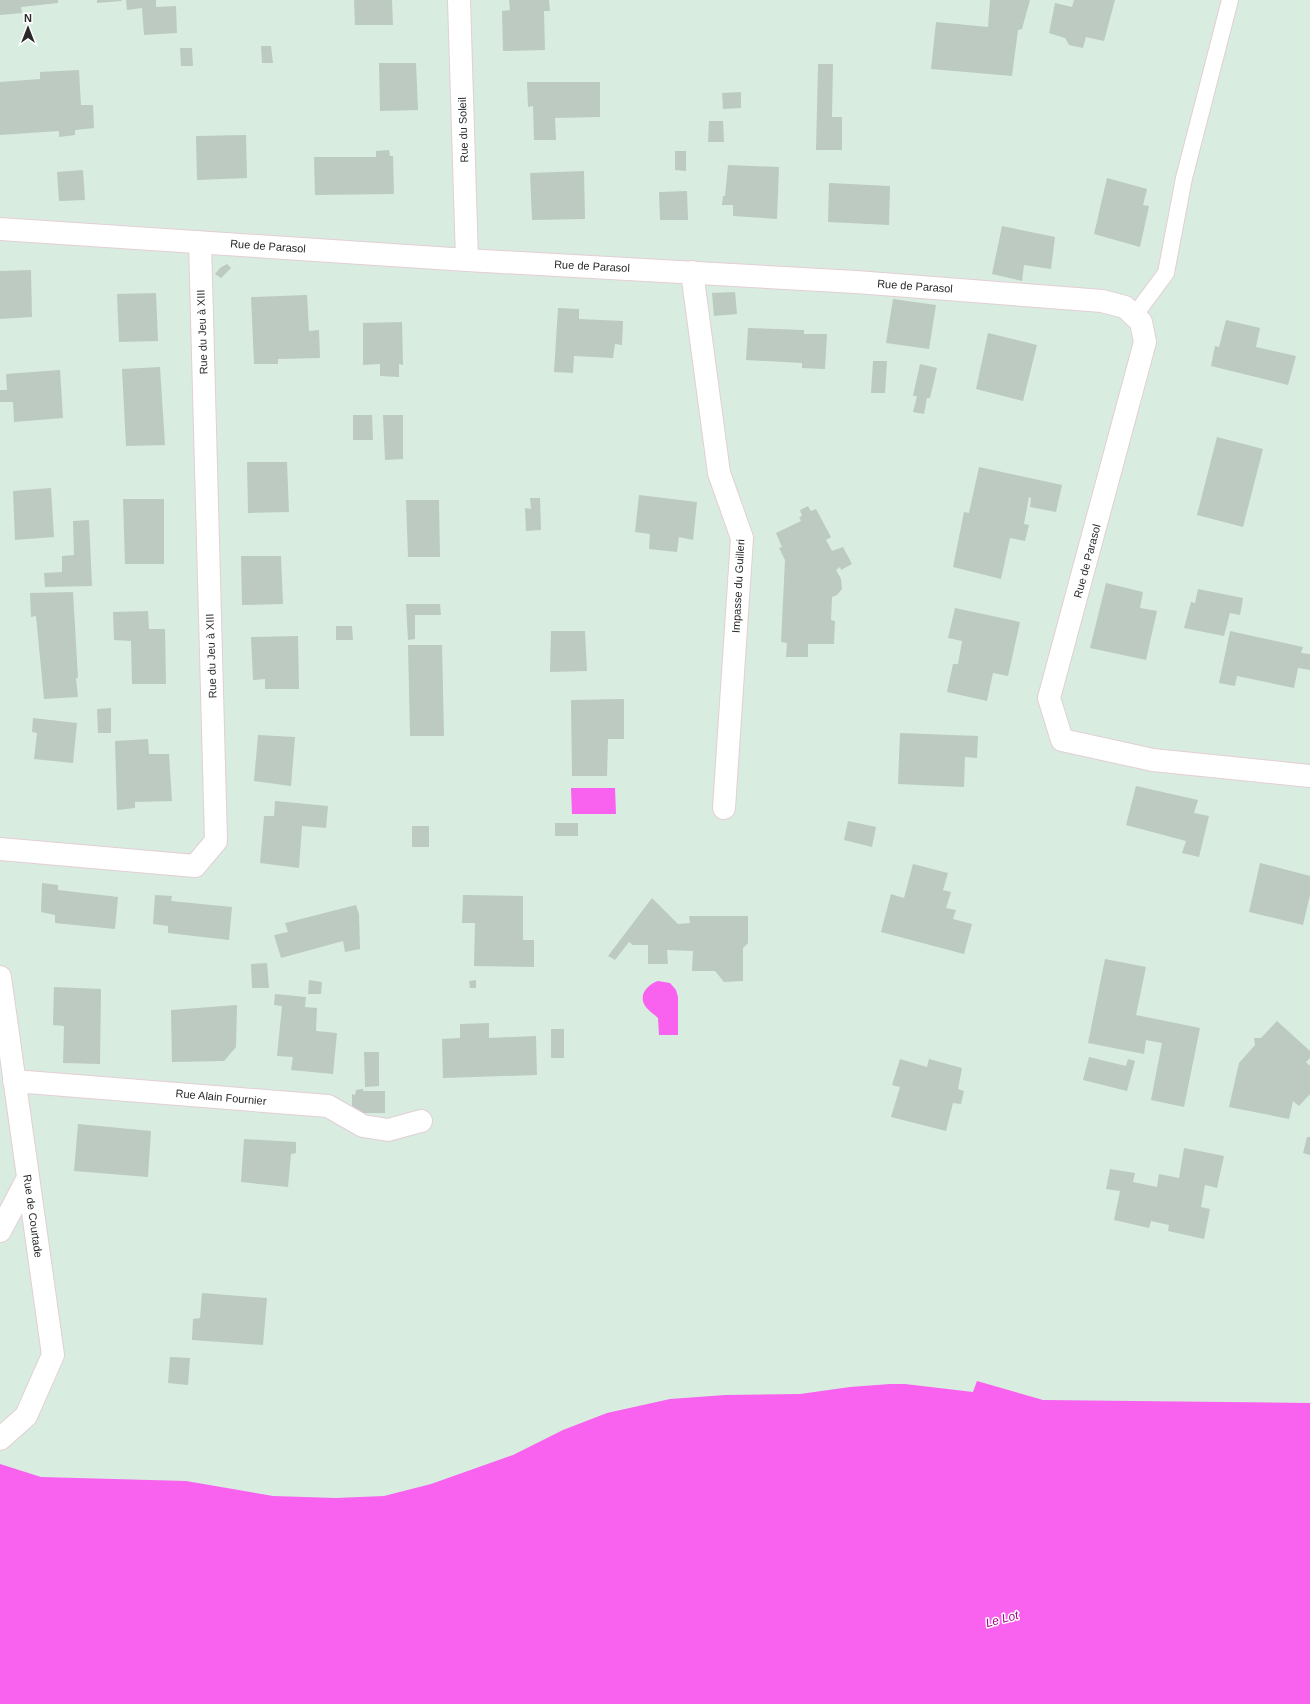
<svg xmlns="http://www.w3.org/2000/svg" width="1310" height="1704" font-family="Helvetica,sans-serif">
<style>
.water{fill:#f862ee}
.building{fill:#bccac2}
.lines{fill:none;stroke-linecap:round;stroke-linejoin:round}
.service-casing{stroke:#e3ced6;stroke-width:18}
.minor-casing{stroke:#e3ced6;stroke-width:24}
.service{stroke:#fff;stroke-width:16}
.minor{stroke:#fff;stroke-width:22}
.labels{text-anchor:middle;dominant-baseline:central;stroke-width:3;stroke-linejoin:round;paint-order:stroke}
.street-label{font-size:11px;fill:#292929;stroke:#fff}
.water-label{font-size:12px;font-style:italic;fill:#a3028c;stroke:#fff}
</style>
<rect width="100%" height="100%" fill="#d9ece0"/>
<path class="water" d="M571,788H615L616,814H572Z
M658,981L670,983L676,990L678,997V1035H659L658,1018C654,1014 646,1009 644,1004C639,993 649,984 658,981Z
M977,1381L1043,1400L1310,1403V1704H0V1464L41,1477L186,1481L273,1496L336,1498L384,1496L431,1484L513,1455L563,1430L607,1413L670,1399L725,1395L800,1394L850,1387L890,1384H905L973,1392Z"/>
<path class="building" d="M0,0H58V3L21,7L22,13L0,15Z
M97,0H121L122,1L97,3Z
M126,0H156V7L176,6L177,33L144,35L142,8L127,10Z
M354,0H392L393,25H355Z
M509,0H549L550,11H544L545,50L503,51L502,11L510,10Z
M990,0H1030L1022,29L1018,30L1012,76L931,69L936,22L988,27Z
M1074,0H1115L1104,41L1086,37L1083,48L1069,45L1065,38L1049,33L1055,3L1072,7Z
M261,46H271L273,63H262Z
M180,48H192L193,66H181Z
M379,63H416L418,110L380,111Z
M818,64H833L832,117H842V150H816Z
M79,70L81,105H93L94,128L75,130V135L59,137V131L0,135V82L40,79V72Z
M527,82H600V117L555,118L556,140H534L533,106L528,107Z
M741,92V108L723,109L722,93Z
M709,121H723L724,142H708Z
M246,135L247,178L197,180L196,136Z
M389,150L390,156H393L394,194L315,195L314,157H376V151Z
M675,151H686V171L675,170Z
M728,165L779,167L777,219L733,216V205H722L723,196H725Z
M83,170L85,200L59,201L57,172Z
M584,171L585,219L532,220L530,173Z
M1107,178L1147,189L1143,205L1149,206L1140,247L1094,234Z
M829,183L890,186L889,225L828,222Z
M687,191L688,220H660L659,192Z
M1002,226L1055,237L1051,269L1024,265L1022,281L992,274Z
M227,264L231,268L221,278L215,274L220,268Z
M31,270L32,317L0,319V271Z
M735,292L737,314L714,316L712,293Z
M156,293L158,341L119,342L117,294Z
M307,295L309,331L319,330L320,358L278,359V364H254L251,297Z
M893,299L936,305L929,349L886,343Z
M558,308L579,309V319L623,321L622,345L615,344L613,358L574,356L573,373L554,372Z
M1226,320L1260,328L1256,347L1296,356L1288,385L1211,366L1215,346L1219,347Z
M402,322L403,365L399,364V377L380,376V364L363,365V323Z
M748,328L804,330V334H827L825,369L802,368V363L746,360Z
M988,333L1037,345L1023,401L976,389Z
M873,361H887L885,393H871Z
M920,364L937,368L930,398H927L924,414L913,412L917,396H913Z
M160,367L165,445L126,446L122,369Z
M60,370L63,418L14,422L13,402H0V390H7L6,374Z
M353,415H372L373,440H353Z
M383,415H403V459L385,460Z
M1217,437L1263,449L1243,527L1197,515Z
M247,462H287L289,512L248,513Z
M979,467L1062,485L1056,512L1030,507L1031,498L1029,497L1024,524L1029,525L1025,541L1010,538L1001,579L953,567L964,512L969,513Z
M51,488L54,537L15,540L13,491Z
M639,495L697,502L693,540L679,537L677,552L649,549L650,534L635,532Z
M530,498H540L541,530L526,531L525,508L531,509Z
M123,499H164V564H125Z
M406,500H439L440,557H408Z
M808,506L811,511L816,509L831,537L826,540L832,551L843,547L852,564L841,570L840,567L836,570L841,579L842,589L837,595L832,597L831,620L835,621L834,644H808V657H786L787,643L781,642L785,560L779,548L782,547L776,533L801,521L799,517L802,516L800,510Z
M89,520L92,586L45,587L44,573L62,572V556L74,555L73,521Z
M241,556H281L283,604L242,605Z
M1106,583L1143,592L1140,608L1157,611L1146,660L1090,648Z
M1198,589L1243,598L1240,615L1230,613L1224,636L1184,628L1191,602L1195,603Z
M73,592L78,678H76L78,697L44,699L36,616L31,617L30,593Z
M406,604H440L441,615H415V639L408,640Z
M955,608L1020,622L1008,676L993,673L987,701L947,692L953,664H958L962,641L948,638Z
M148,611L149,629H165L166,684H132L131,641L114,640L113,612Z
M336,626H352L353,640H336Z
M551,631H585L587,671L550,672Z
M1230,631L1303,647L1301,653L1310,654V670L1298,668L1294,688L1237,676L1235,686L1219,683Z
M298,636L299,689H265V679L253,680L251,637Z
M408,645H442L444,736H410Z
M624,699V739H608L607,776H572L571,700Z
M111,708V733H98L97,709Z
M33,718L77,723L73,763L34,759L37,733L32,732Z
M900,733L978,736L977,758L965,757L964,787L898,784Z
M258,735L295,737L291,786L254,781Z
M148,739L149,754H169L172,801L135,802V808L117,810L115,741Z
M1136,786L1198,800L1194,813L1209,816L1199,857L1182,853L1186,841L1126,825Z
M275,801L328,806L326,828L302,826L299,868L260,863L264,816H274Z
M848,821L876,827L872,847L844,840Z
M555,823H578V836H555Z
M412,826H429V847H412Z
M1260,863L1310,876V895L1303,925L1249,912Z
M913,864L948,873L943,890L951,892L946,908L956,910L953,919L972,924L964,954L881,932L891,894L904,898Z
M42,883L58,885V890L118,897L115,929L55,923V915L41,912Z
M155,895L172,896L171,901L232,907L229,940L168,933V926L153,924Z
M463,895L523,896V940H534V967L474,966L475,923H462Z
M652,898L678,924L690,923L689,916H748V943L743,948V981L724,982L715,971H692L693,951L667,950L668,964H648V945H633L629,942L615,960L608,956Z
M356,905L359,914L360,949L345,952L343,941L281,958L274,935L288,932L285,923Z
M1105,959L1146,967L1136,1015L1200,1028L1184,1107L1151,1100L1162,1043L1146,1040L1144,1054L1088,1043Z
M267,963L269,988H252L251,964Z
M309,980L322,982L321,994H308Z
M476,980V988H470L469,981Z
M54,987L101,989L100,1064L63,1063L64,1026L53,1025Z
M275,994L306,997L305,1007L317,1008L316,1031L337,1033L333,1074L291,1070L293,1057L277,1056L282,1006L274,1005Z
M237,1005L236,1047L224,1061L172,1062L171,1010Z
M1277,1021L1310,1051V1058L1306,1062L1310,1066V1094L1299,1106L1293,1101L1289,1119L1229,1107L1239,1063L1255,1045L1254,1038H1261Z
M489,1023V1038L536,1036L537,1075L443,1078L442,1039L460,1038V1024Z
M551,1029H564V1058H551Z
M364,1052H379V1086L365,1087Z
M1089,1057L1126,1066L1128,1059L1135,1061L1127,1091L1083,1080Z
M900,1059L927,1067L929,1059L962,1068L958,1089L964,1091L961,1104L953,1103L946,1131L891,1117L900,1087L892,1085Z
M363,1089V1091H385V1113H363L352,1109V1094L355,1095L356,1090Z
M78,1124L151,1131L148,1177L74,1171Z
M1307,1137H1310V1155L1303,1153Z
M244,1139L296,1142V1153L291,1154L288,1187L241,1182Z
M1184,1148L1224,1156L1217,1188L1205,1185L1201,1207L1210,1209L1204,1239L1168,1231L1169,1225L1151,1221L1149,1228L1114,1220L1120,1191L1106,1189L1110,1169L1135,1173L1133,1182L1157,1187L1159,1174L1179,1178Z
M202,1293L267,1298L263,1345L192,1340L193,1319L200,1318Z
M170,1357L190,1358L188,1385L168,1383Z"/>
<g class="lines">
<defs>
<path id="service" d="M1134,316L1166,273L1184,178L1230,0"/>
<path id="minor" d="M459,0L467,260
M0,229L467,260L856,282L1102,301L1125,307L1141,322L1145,342L1049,698L1062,740L1153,760L1310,776
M692,272L719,473L742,538L724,808
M0,849L195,866L216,841L200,242
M0,977L53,1355L26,1416L0,1439
M14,1081L328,1106L363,1126L388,1130L421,1121
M0,1231L28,1178"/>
</defs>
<use href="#service" class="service-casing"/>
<use href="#minor" class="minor-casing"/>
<use href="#service" class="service"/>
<use href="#minor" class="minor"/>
</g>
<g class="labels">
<g class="street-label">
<text transform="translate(463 130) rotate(-92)">Rue du Soleil</text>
<text transform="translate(268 246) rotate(4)">Rue de Parasol</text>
<text transform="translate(592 266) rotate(3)">Rue de Parasol</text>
<text transform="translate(915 286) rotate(4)">Rue de Parasol</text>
<text transform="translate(202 332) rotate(-92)">Rue du Jeu à XIII</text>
<text transform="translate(1087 561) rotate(-75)">Rue de Parasol</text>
<text transform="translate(738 586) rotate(-87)">Impasse du Guilleri</text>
<text transform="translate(211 656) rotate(-92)">Rue du Jeu à XIII</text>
<text transform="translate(221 1097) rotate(5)">Rue Alain Fournier</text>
<text transform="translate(33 1216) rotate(82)">Rue de Courtade</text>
</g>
<g class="water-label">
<text transform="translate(1002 1619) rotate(-15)">Le Lot</text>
</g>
</g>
<g transform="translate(28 28)" stroke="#ffffff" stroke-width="3" paint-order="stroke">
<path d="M0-3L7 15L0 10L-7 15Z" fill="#292929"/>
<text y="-6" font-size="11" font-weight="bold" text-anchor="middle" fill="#292929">N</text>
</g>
</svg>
